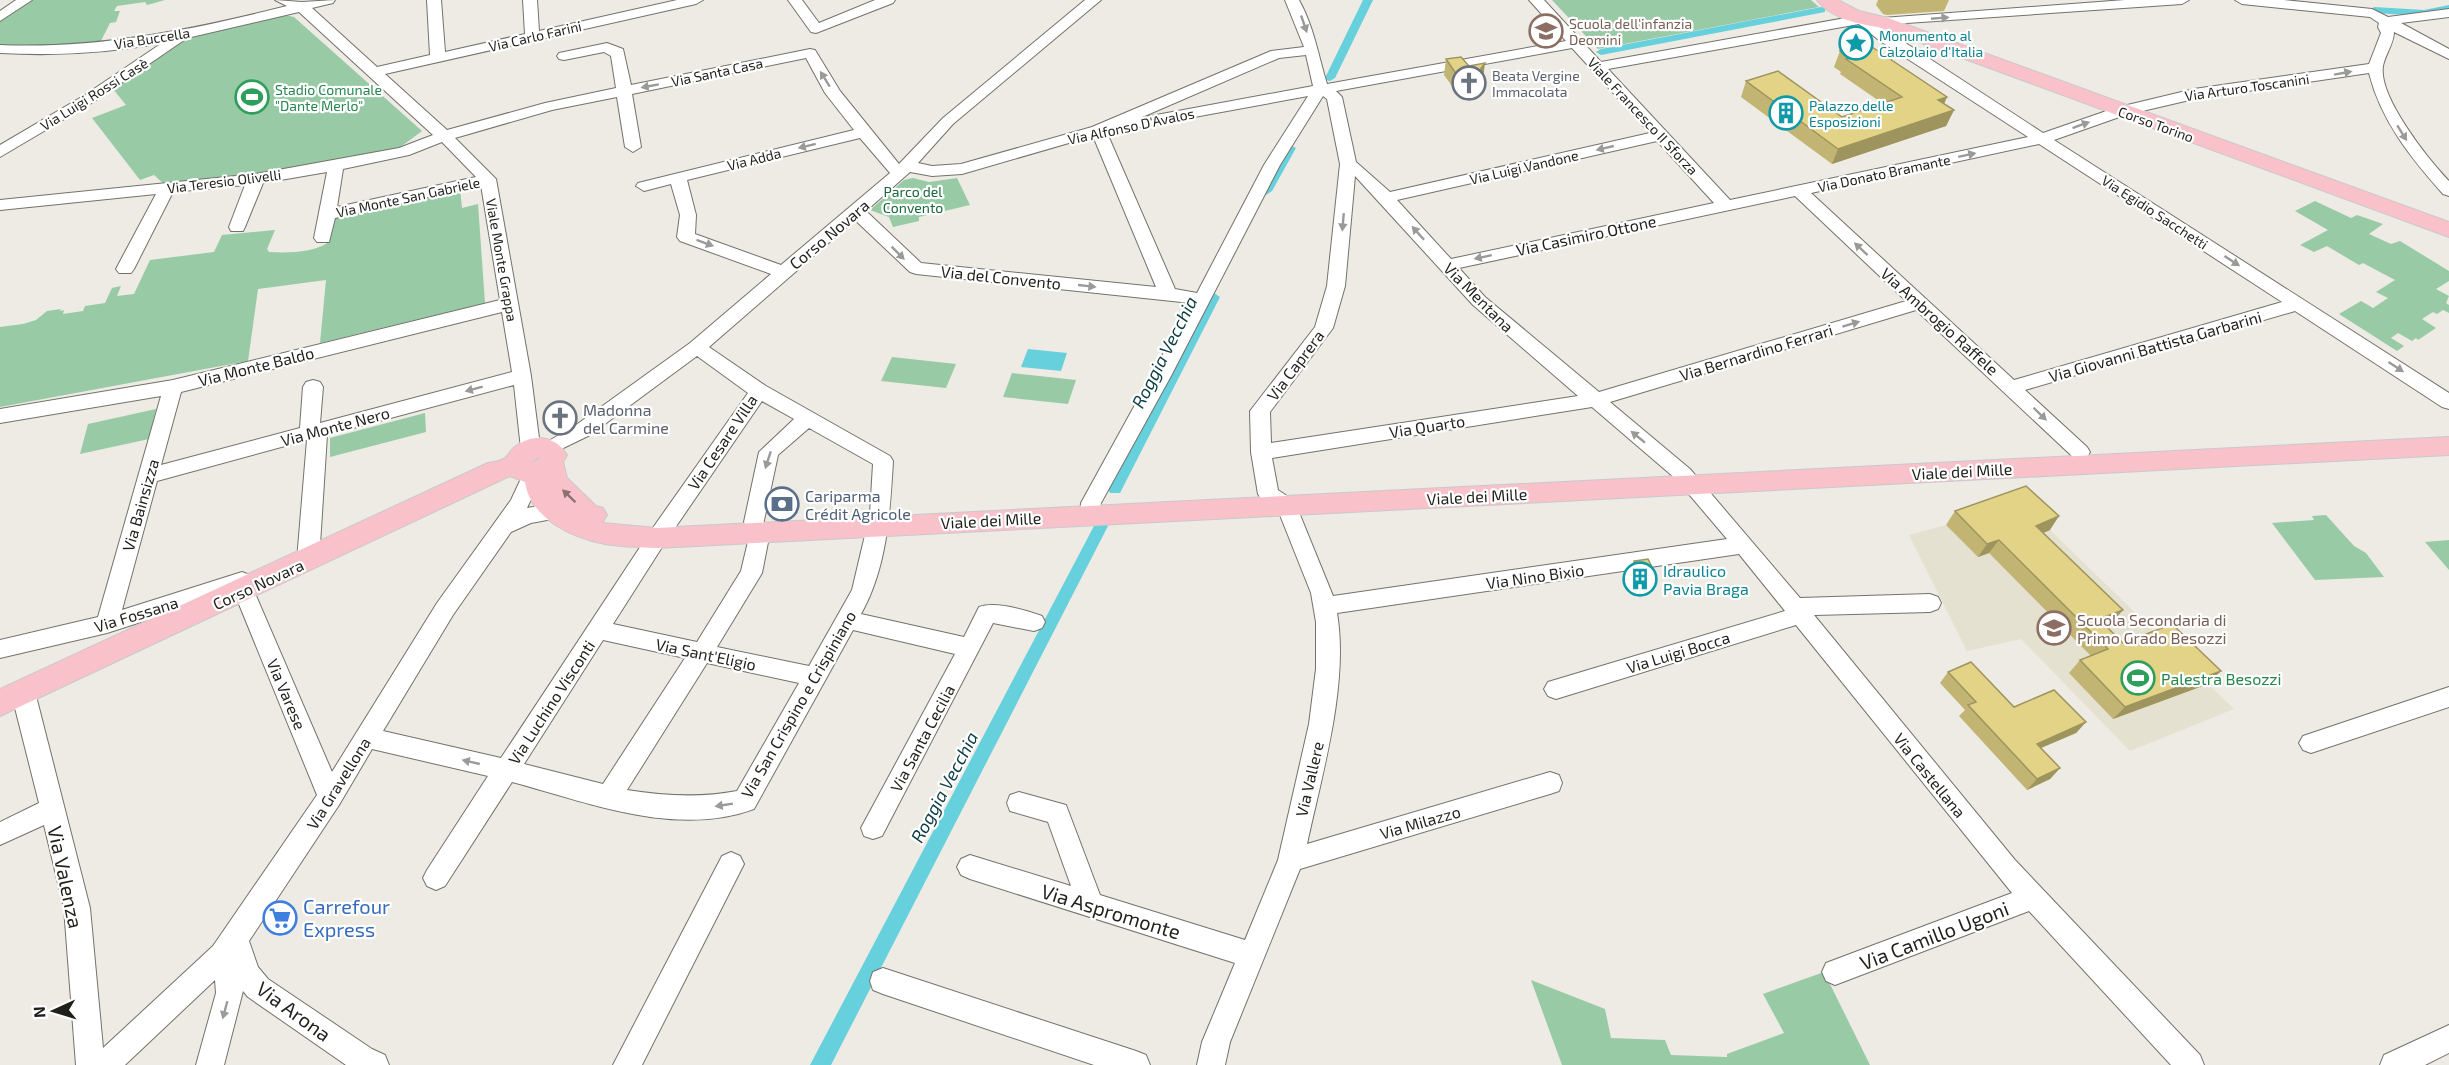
<svg xmlns="http://www.w3.org/2000/svg" width="2449" height="1065" font-family="'Exo 2',sans-serif">
<style>
.built{fill:#e4e1d1}
.green{fill:#98caa6}
.water{fill:#66d0dc}
.lines{fill:none;stroke-linecap:round;stroke-linejoin:round}
.canal{fill:#66d0dc;fill-rule:evenodd}
.minor-casing{stroke:#73726b;stroke-width:2}
.major-casing{stroke:#c9c9c9;stroke-width:2}
.minor{fill:#fff;fill-rule:evenodd}
.major{fill:#f9c2ca;fill-rule:evenodd}
.wall{fill:#c2b573}
.shaded-wall{fill:#9e945e}
.building{fill:#e2d386;stroke:#9e945e;stroke-width:1.5}
.oneway{fill:#9a9a99}
.oneway2{fill:#8c7073}
.labels{text-anchor:middle;dominant-baseline:central;stroke-width:4.5;stroke-linejoin:round;paint-order:stroke}
.far-education-label{font-size:14px;fill:#785e54;stroke:#fff;text-anchor:start}
.far-culture-label{font-size:14px;fill:#0d838f;stroke:#fff;text-anchor:start}
.far-street-label{font-size:14px;fill:#1f1f1c;stroke:#fff}
.far-worship-label{font-size:14px;fill:#5b616d;stroke:#fff;text-anchor:start}
.far-leisure-label{font-size:14px;fill:#27864d;stroke:#fff;text-anchor:start}
.far-park-label{font-size:14px;fill:#19673a;stroke:#fff}
.street-label{font-size:16px;fill:#1f1f1c;stroke:#fff}
.worship-label{font-size:16px;fill:#5b616d;stroke:#fff;text-anchor:start}
.service-label{font-size:16px;fill:#4e5e75;stroke:#fff;text-anchor:start}
.culture-label{font-size:16px;fill:#0d838f;stroke:#fff;text-anchor:start}
.education-label{font-size:16px;fill:#785e54;stroke:#fff;text-anchor:start}
.leisure-label{font-size:16px;fill:#27864d;stroke:#fff;text-anchor:start}
.water-label{font-size:18px;font-style:italic;fill:#0a3d42;stroke:#fff}
.near-street-label{font-size:20px;fill:#1f1f1c;stroke:#fff}
.near-shop-label{font-size:20px;fill:#366cbe;stroke:#fff;text-anchor:start}
</style>
<rect width="100%" height="100%" fill="#edebe3"/>
<path class="built" d="M1946,525L2050,530L2234,709L2130,751L2021,639L1967,651L1909,535Z"/>
<path class="green" d="M30,0H165L147,5L145,2L117,6L114,11H120L116,22L110,23L101,41L61,45H0V19Z
M1552,0H1811L1819,7L1598,49Z
M281,14L294,17L422,131L395,151L251,175L164,184L154,175L140,180L92,118L126,105L113,89L180,41Z
M913,178L929,182L957,178L970,205L919,217V221L893,227L889,217L870,210L904,180Z
M460,189L462,208L478,204L485,303L320,343L326,280L258,289L248,361L0,407V327L23,324L36,320L47,311L61,309L60,311L64,310L63,314L83,311L85,306L105,303L112,288L121,286L117,296L134,294L150,260L214,252L222,235L275,230L267,249L269,252C288,253 315,253 330,241L331,216Z
M2315,201L2351,218L2357,215L2383,224L2369,234L2391,244L2400,241L2449,271V281L2436,289L2449,296L2446,303L2449,305V313L2443,310L2437,314L2433,312L2422,319L2436,328L2418,340L2416,338L2412,341L2398,333L2391,338L2404,346L2397,351L2339,314L2361,301L2373,308L2388,298L2376,292L2395,280L2363,263L2359,265L2327,246L2314,252L2300,245L2328,230L2295,211Z
M892,357L956,364L946,388L881,381Z
M1012,373L1076,380L1068,404L1003,397Z
M156,409L149,439L80,454L88,424Z
M425,413L426,432L330,457V438Z
M2326,515L2354,546L2366,553L2384,577L2315,580L2272,523L2314,520L2312,516Z
M2449,540V570L2425,542Z
M1824,972L1870,1065H1562L1531,980L1605,1009L1611,1038L1665,1040L1671,1055L1727,1057V1054L1784,1033L1763,994Z"/>
<path class="water" d="M1028,349L1067,353L1061,371L1021,367Z"/>
<g class="lines">
<path class="canal" d="M1363,0H1373L1335,78L1330,81L1326,80L1325,78Z
M2449,5V11L2424,16L2374,13L2369,10L2374,7L2424,10Z
M1821,7L1825,8V12L1601,55L1596,52L1601,49Z
M1290,145L1296,148L1272,191L1266,195L1262,193L1260,191L1284,148Z
M1214,293L1220,297L1122,489L1120,493H1110L1108,489L1208,297Z
M1101,520L1106,522L1108,526L831,1065H810L1094,526L1096,522Z"/>
<defs>
<path id="minor" d="M16,0H32L0,21V11Z
M275,0L302,2L335,0L333,3L312,8L377,67L430,55L427,0H441L445,52L525,34L523,0H537L539,31L677,0H703L696,4L385,74L447,130L545,103L616,88L611,56L604,52L564,60L559,59L557,56L559,53L564,52L607,43L623,49L631,85L810,49L815,50L840,91L899,164L943,118L1085,0H1101L953,124L918,163L932,166L961,164L1092,127L1271,51L1304,47L1285,0H1299C1314,27 1318,55 1327,84L1566,41L1529,0H1544L1601,62L1862,15L1876,23L1877,19L1882,18L2125,0H2189L2182,4L1878,25L2043,133L2115,108L2194,89L2369,64L2381,33L2378,27L2379,23L2370,17L2242,4L2235,0H2284L2372,9L2388,17L2449,9V17L2401,23L2449,49V59L2394,32C2394,43 2385,55 2383,66C2378,97 2429,160 2449,181V196L2443,194C2411,158 2381,121 2369,73L2194,99L2125,115L2054,140L2449,393V409L2442,407L2295,311L2025,390L2087,447L2090,452L2087,457L2080,459L2073,457L1916,310L1610,402L1690,469L1800,598L1930,594L1938,597L1941,603L1938,609L1930,612L1814,615L2015,860L2200,1055L2204,1065H2171L2029,911L1835,985L1826,981L1822,972L1826,963L2012,893L1796,625L1556,699L1548,696L1544,689L1548,682L1785,611L1739,554L1337,613C1349,684 1322,774 1307,844L1550,772L1559,775L1562,783L1559,791L1550,794L1300,869L1230,1042L1225,1065H1197L1202,1042L1235,963L970,879L961,875L957,867L961,859L970,855L1071,886L1048,822L1010,811L1007,803L1010,795L1019,792L1066,805L1100,895L1245,940L1278,860L1309,724L1316,669V622L1311,593L1278,510L1261,499L1258,494L1251,452L1250,411L1315,327L1327,286L1340,164L1327,99L1323,96L1280,165L1171,376L1101,503L1097,521L1090,523L1083,521L1080,515L1081,503L1191,303L916,274L910,272L855,220L709,347L766,386L890,456L893,461C890,513 887,568 861,614L964,637L979,607C996,601 1025,610 1042,616L1045,622L1042,628L1034,631L993,623L882,836L873,839L864,836L861,828L955,654L853,630L754,809C676,838 587,802 512,782L445,886L436,890L427,886L423,878L427,870L488,776L372,749L339,805L249,941L258,967L268,979L372,1049L385,1055L389,1065H346L248,997L243,991L224,1065H196L216,993L215,980L125,1065H76L64,908L44,825L0,845V822L39,803L11,692L15,685L23,682L31,685L35,692L90,908L103,1048L213,946L317,795L234,592L107,633L0,658V640L98,617L161,396L0,423V409L173,380L500,300L481,185L335,218L329,242H317L314,238L327,172L263,183L245,227L243,231H231L229,227L245,185L173,192L134,269L131,273H119L116,269L156,194L0,210V200L256,174L399,148L433,135L299,12L187,38L95,101L0,157V145L85,95L162,43C109,53 54,56 0,53V45C98,49 192,30 287,6ZM1859,24L1880,41L2028,137L1730,200L1608,69ZM1572,48L1650,133L1390,192L1356,162L1342,97L1336,91ZM1306,55L1313,86L1140,118L1279,58ZM806,58L825,93L854,130L638,183L636,186L644,191L671,184L680,215L677,237L680,241L771,274L690,343L576,425L540,446L531,376L496,179L455,138L552,110L617,97L625,147L633,152L641,147L632,94ZM1308,96L1264,165L1197,293L1175,289L1107,133ZM1093,136L1156,287L921,263L866,211L910,172L932,176L962,174ZM860,138L890,173L781,265L695,234L696,215L687,180ZM1657,141L1714,203L1451,259L1397,200ZM442,142L476,177L337,207L343,169L409,155ZM2039,144L2282,302L2014,380L1811,193ZM1355,176L1473,305L1578,396L1271,443L1270,412L1333,328L1345,286ZM1795,196L1906,301L1599,392L1485,297L1459,268ZM502,312L512,372L320,423L323,387L320,382L313,380L306,382L303,387L300,428L161,465L181,392ZM697,356L748,393L650,532L501,758L383,731L453,615L511,532L531,523L563,517L566,511L563,505L556,503L527,508L543,473L540,468L533,466L526,468L511,500L437,603L332,772L251,584L253,581L250,575L242,572L122,610L157,481L307,440L297,560L300,566L308,568L316,566L319,560L327,435L514,385L521,449L524,454L531,456L538,454L540,450L549,455L590,435ZM762,401L794,419L759,452L744,522L747,528L751,529L741,571L697,642L613,624L664,544ZM1592,407L1676,479L1727,539L1333,596L1296,505L1293,500L1278,490L1272,458ZM809,428L873,464L870,514L852,590L809,666L717,647L762,573L770,532L767,526L763,525L778,455ZM603,640L685,658L603,784L524,764ZM707,663L799,683L737,791C700,798 665,796 627,790Z
M788,0H802L819,23L875,0H895L893,3L816,33L811,32Z
M2449,687V707L2311,753L2303,750L2299,743L2303,736Z
M731,852L740,856L744,864L642,1065H613L722,856Z
M883,968L1136,1051L1146,1055L1150,1065H1094L883,994L873,990L870,981L873,972Z
M2449,1025V1053L2425,1065H2380L2384,1055Z"/>
<path id="major" d="M1817,0H1838L1859,11L1888,18L2449,222V237L1878,27C1858,24 1830,18 1817,0Z
M2449,437V455L657,548C640,547 622,547 605,544C572,538 530,518 525,482L510,476L0,716V689L488,463C493,462 503,461 506,457C510,454 511,449 516,446C534,433 556,436 567,455L563,462L567,478L596,506L603,508L607,515L602,523L657,528ZM538,457H540L538,460L530,463Z"/>
</defs>
<use href="#minor" class="minor-casing"/>
<use href="#major" class="major-casing"/>
<use href="#minor" class="minor"/>
<use href="#major" class="major"/>
</g>
<path class="wall" d="M1878,0H1949L1944,11L1887,15L1883,14L1876,5Z
M1840,51L1947,97L1944,104L1954,110L1946,126L1832,164L1741,97L1746,81L1842,117L1882,103L1840,74L1841,72L1834,67Z
M1446,59L1469,66L1483,79L1471,95L1457,93L1444,75Z
M1955,511L2050,530L2043,533L2123,610L2111,623L2105,625L2123,643L2208,684L2113,719L2069,673L2080,660L2091,656L1989,553L1978,557L1946,525Z
M1634,561L1655,573L1650,585L1636,587L1629,572Z
M1948,672L2014,707L2086,722L2076,733L2041,748L2060,768L2050,779L2027,790L1959,716L1965,710L1940,683Z"/>
<path class="shaded-wall" d="M1485,63L1483,79L1471,95L1473,79Z
M1947,97L1940,112L1938,100Z
M1954,110L1946,126L1832,164L1838,149Z
M2059,516L2050,530L2027,540L2036,526Z
M1999,540L1989,553L1978,557L1987,544Z
M2123,610L2111,623L2090,631L2099,619Z
M2221,671L2208,684L2113,719L2125,707Z
M2086,722L2076,733L2027,754L2037,744Z
M2060,768L2050,779L2027,790L2037,779Z"/>
<path class="building" d="M1869,45L1947,97L1938,100L1954,110L1838,149L1746,81L1778,71L1842,117L1902,97L1846,59L1850,58L1840,51L1857,46L1861,48Z
M1461,57L1469,66L1485,63L1473,79L1459,78L1446,59Z
M2026,486L2059,516L2036,526L2123,610L2099,619L2123,643L2172,624L2221,671L2125,707L2080,660L2108,649L1999,540L1987,544L1955,511Z
M1648,559L1655,573L1640,575L1634,561Z
M1971,662L2014,707L2054,690L2086,722L2037,744L2060,768L2037,779L1968,705L1976,702L1948,672Z"/>
<defs><path id="oneway-solid" d="M-6-.8H1V-3.2L6.5 0L1 3.2V.8H-6Z" transform="scale(1.5)"/></defs>
<g class="oneway">
<use href="#oneway-solid" transform="translate(1940 18) rotate(-5)"/>
<use href="#oneway-solid" transform="translate(1304 24) rotate(71)"/>
<use href="#oneway-solid" transform="translate(2343 73) rotate(-10)"/>
<use href="#oneway-solid" transform="translate(825 79) rotate(-122)"/>
<use href="#oneway-solid" transform="translate(650 86) rotate(170)"/>
<use href="#oneway-solid" transform="translate(2081 125) rotate(-20)"/>
<use href="#oneway-solid" transform="translate(2402 133) rotate(58)"/>
<use href="#oneway-solid" transform="translate(807 146) rotate(166)"/>
<use href="#oneway-solid" transform="translate(1605 148) rotate(167)"/>
<use href="#oneway-solid" transform="translate(1967 155) rotate(-12)"/>
<use href="#oneway-solid" transform="translate(1343 222) rotate(95)"/>
<use href="#oneway-solid" transform="translate(1418 233) rotate(-132)"/>
<use href="#oneway-solid" transform="translate(705 243) rotate(20)"/>
<use href="#oneway-solid" transform="translate(1861 249) rotate(-137)"/>
<use href="#oneway-solid" transform="translate(898 253) rotate(45)"/>
<use href="#oneway-solid" transform="translate(1483 257) rotate(168)"/>
<use href="#oneway-solid" transform="translate(2232 261) rotate(33)"/>
<use href="#oneway-solid" transform="translate(1087 286) rotate(6)"/>
<use href="#oneway-solid" transform="translate(1851 324) rotate(-17)"/>
<use href="#oneway-solid" transform="translate(2396 367) rotate(33)"/>
<use href="#oneway-solid" transform="translate(474 389) rotate(165)"/>
<use href="#oneway-solid" transform="translate(2040 414) rotate(44)"/>
<use href="#oneway-solid" transform="translate(1638 437) rotate(-141)"/>
<use href="#oneway-solid" transform="translate(768 460) rotate(108)"/>
<use href="#oneway-solid" transform="translate(471 762) rotate(-167)"/>
<use href="#oneway-solid" transform="translate(724 805) rotate(171)"/>
<use href="#oneway-solid" transform="translate(225 1010) rotate(105)"/>
</g>
<use class="oneway2" href="#oneway-solid" transform="translate(569 496) rotate(-136)"/>
<defs>
<symbol id="school-ring" viewBox="-11 -11 22 22"><circle r="9.5" fill="#fff" stroke="#8d6e63" stroke-width="1.5"/><path d="M0-5L7-2L0 1L-7-2ZM-4 1L0 2.5L4 1V4Q0 6-4 4Z" fill="#8d6e63"/></symbol>
<symbol id="sight-ring" viewBox="-11 -11 22 22"><circle r="9.5" fill="#fff" stroke="#0f9aa8" stroke-width="1.5"/><path d="M0-6L1.8-2.2L6-1.7L2.9 1.2L3.7 5.4L0 3.3L-3.7 5.4L-2.9 1.2L-6-1.7L-1.8-2.2Z" fill="#0f9aa8"/></symbol>
<symbol id="church-ring" viewBox="-11 -11 22 22"><circle r="9.5" fill="#fff" stroke="#6b7280" stroke-width="1.5"/><path d="M-1.2-6h2.4v3.5h3.3v2.4h-3.3V6h-2.4V-.1h-3.3v-2.4h3.3Z" fill="#6b7280"/></symbol>
<symbol id="stadium-ring" viewBox="-11 -11 22 22"><circle r="9.5" fill="#fff" stroke="#2e9e5b" stroke-width="1.5"/><path d="M0-5a6.5 5 0 1 0 0 10a6.5 5 0 1 0 0-10ZM-3.5-1.8h7v3.6h-7Z" fill="#2e9e5b"/></symbol>
<symbol id="building-ring" viewBox="-11 -11 22 22"><circle r="9.5" fill="#fff" stroke="#0f9aa8" stroke-width="1.5"/><path d="M-4-6H4V6H1V3H-1V6H-4ZM-2.5-4.3h1.7v1.8h-1.7ZM.8-4.3h1.7v1.8H.8ZM-2.5-1h1.7V.8h-1.7ZM.8-1h1.7V.8H.8Z" fill="#0f9aa8"/></symbol>
<symbol id="bank-ring" viewBox="-11 -11 22 22"><circle r="9.5" fill="#fff" stroke="#5c6f8a" stroke-width="1.5"/><path d="M-6-4H6V4H-6ZM0-2.3a2.3 2.3 0 1 0 0 4.6a2.3 2.3 0 1 0 0-4.6Z" fill="#5c6f8a"/></symbol>
<symbol id="supermarket-ring" viewBox="-11 -11 22 22"><circle r="9.5" fill="#fff" stroke="#3f7fe0" stroke-width="1.5"/><path d="M-6-5.5h2.5l.6 2H6L4.5 2H-2.5L-4.4-4H-6ZM-1.5 3.2a1.3 1.3 0 1 0 .1 0ZM3 3.2a1.3 1.3 0 1 0 .1 0Z" fill="#3f7fe0"/></symbol>
</defs>
<g fill-rule="evenodd">
<use href="#school-ring" x="1527" y="12" width="38" height="38"/>
<use href="#sight-ring" x="1837" y="24" width="38" height="38"/>
<use href="#church-ring" x="1450" y="64" width="38" height="38"/>
<use href="#stadium-ring" x="233" y="78" width="38" height="38"/>
<use href="#building-ring" x="1767" y="94" width="38" height="38"/>
<use href="#church-ring" x="541" y="399" width="38" height="38"/>
<use href="#bank-ring" x="763" y="485" width="38" height="38"/>
<use href="#building-ring" x="1621" y="560" width="38" height="38"/>
<use href="#school-ring" x="2035" y="609" width="38" height="38"/>
<use href="#stadium-ring" x="2119" y="659" width="38" height="38"/>
<use href="#supermarket-ring" x="261" y="899" width="38" height="38"/>
</g>
<g class="labels">
<g class="far-education-label">
<text x="1569" y="23">Scuola dell'infanzia<tspan x="1569" dy="16">Deomini</tspan></text>
</g>
<g class="far-culture-label">
<text x="1879" y="35">Monumento al<tspan x="1879" dy="16">Calzolaio d'Italia</tspan></text>
<text x="1809" y="105">Palazzo delle<tspan x="1809" dy="16">Esposizioni</tspan></text>
</g>
<g class="far-street-label">
<text transform="translate(535 36) rotate(-13)">Via Carlo Farini</text>
<text transform="translate(152 38) rotate(-9)">Via Buccella</text>
<text transform="translate(717 72) rotate(-12)">Via Santa Casa</text>
<text transform="translate(2247 87) rotate(-8)">Via Arturo Toscanini</text>
<text transform="translate(94 94) rotate(-32)">Via Luigi Rossi Casè</text>
<text transform="translate(1643 116) rotate(47)">Viale Francesco II Sforza</text>
<text transform="translate(2156 124) rotate(20)">Corso Torino</text>
<text transform="translate(1131 126) rotate(-12)">Via Alfonso D'Avalos</text>
<text transform="translate(754 159) rotate(-14)">Via Adda</text>
<text transform="translate(1524 167) rotate(-13)">Via Luigi Vandone</text>
<text transform="translate(1884 173) rotate(-12)">Via Donato Bramante</text>
<text transform="translate(224 181) rotate(-7)">Via Teresio Olivelli</text>
<text transform="translate(408 197) rotate(-12)">Via Monte San Gabriele</text>
<text transform="translate(2155 212) rotate(33)">Via Egidio Sacchetti</text>
<text transform="translate(502 260) rotate(80)">Viale Monte Grappa</text>
</g>
<g class="far-worship-label">
<text x="1492" y="75">Beata Vergine<tspan x="1492" dy="16">Immacolata</tspan></text>
</g>
<g class="far-leisure-label">
<text x="275" y="89">Stadio Comunale<tspan x="275" dy="16">"Dante Merlo"</tspan></text>
</g>
<g class="far-park-label">
<text x="913" y="191">Parco del<tspan x="913" dy="16">Convento</tspan></text>
</g>
<g class="street-label">
<text transform="translate(829 234) rotate(-40)">Corso Novara</text>
<text transform="translate(1586 235) rotate(-12)">Via Casimiro Ottone</text>
<text transform="translate(1001 277) rotate(6)">Via del Convento</text>
<text transform="translate(1479 297) rotate(45)">Via Mentana</text>
<text transform="translate(1940 321) rotate(42)">Via Ambrogio Raffele</text>
<text transform="translate(2155 346) rotate(-16)">Via Giovanni Battista Garbarini</text>
<text transform="translate(1756 352) rotate(-17)">Via Bernardino Ferrari</text>
<text transform="translate(1295 365) rotate(-53)">Via Caprera</text>
<text transform="translate(256 366) rotate(-14)">Via Monte Baldo</text>
<text transform="translate(335 426) rotate(-15)">Via Monte Nero</text>
<text transform="translate(1427 426) rotate(-9)">Via Quarto</text>
<text transform="translate(722 442) rotate(-56)">Via Cesare Villa</text>
<text transform="translate(1962 471) rotate(-3)">Viale dei Mille</text>
<text transform="translate(1477 496) rotate(-3)">Viale dei Mille</text>
<text transform="translate(140 505) rotate(-74)">Via Bainsizza</text>
<text transform="translate(991 520) rotate(-3)">Viale dei Mille</text>
<text transform="translate(1535 576) rotate(-8)">Via Nino Bixio</text>
<text transform="translate(258 584) rotate(-25)">Corso Novara</text>
<text transform="translate(136 614) rotate(-17)">Via Fossana</text>
<text transform="translate(1678 652) rotate(-17)">Via Luigi Bocca</text>
<text transform="translate(706 654) rotate(12)">Via Sant'Eligio</text>
<text transform="translate(287 694) rotate(67)">Via Varese</text>
<text transform="translate(551 702) rotate(-57)">Via Luchino Visconti</text>
<text transform="translate(798 704) rotate(-60)">Via San Crispino e Crispiniano</text>
<text transform="translate(922 738) rotate(-62)">Via Santa Cecilia</text>
<text transform="translate(1930 775) rotate(51)">Via Castellana</text>
<text transform="translate(1309 779) rotate(-77)">Via Vallere</text>
<text transform="translate(338 783) rotate(-58)">Via Gravellona</text>
<text transform="translate(1420 822) rotate(-16)">Via Milazzo</text>
</g>
<g class="worship-label">
<text x="583" y="409">Madonna<tspan x="583" dy="18">del Carmine</tspan></text>
</g>
<g class="service-label">
<text x="805" y="495">Cariparma<tspan x="805" dy="18">Crédit Agricole</tspan></text>
</g>
<g class="culture-label">
<text x="1663" y="570">Idraulico<tspan x="1663" dy="18">Pavia Braga</tspan></text>
</g>
<g class="education-label">
<text x="2077" y="619">Scuola Secondaria di<tspan x="2077" dy="18">Primo Grado Besozzi</tspan></text>
</g>
<g class="leisure-label">
<text x="2161" y="678">Palestra Besozzi</text>
</g>
<g class="water-label">
<text transform="translate(1164 352) rotate(-63)">Roggia Vecchia</text>
<text transform="translate(944 787) rotate(-62)">Roggia Vecchia</text>
</g>
<g class="near-street-label">
<text transform="translate(66 877) rotate(78)">Via Valenza</text>
<text transform="translate(1111 911) rotate(17)">Via Aspromonte</text>
<text transform="translate(1934 935) rotate(-21)">Via Camillo Ugoni</text>
<text transform="translate(294 1011) rotate(36)">Via Arona</text>
</g>
<g class="near-shop-label">
<text x="303" y="906">Carrefour<tspan x="303" dy="23">Express</tspan></text>
</g>
</g>
<g transform="translate(54 1011) rotate(266)" stroke="#ffffff" stroke-width="4.5" paint-order="stroke">
<path d="M0-4.5L10 22L0 15L-10 22Z" fill="#1f1f1c"/>
<text y="-9" font-size="16" font-weight="bold" text-anchor="middle" fill="#1f1f1c">N</text>
</g>
</svg>
